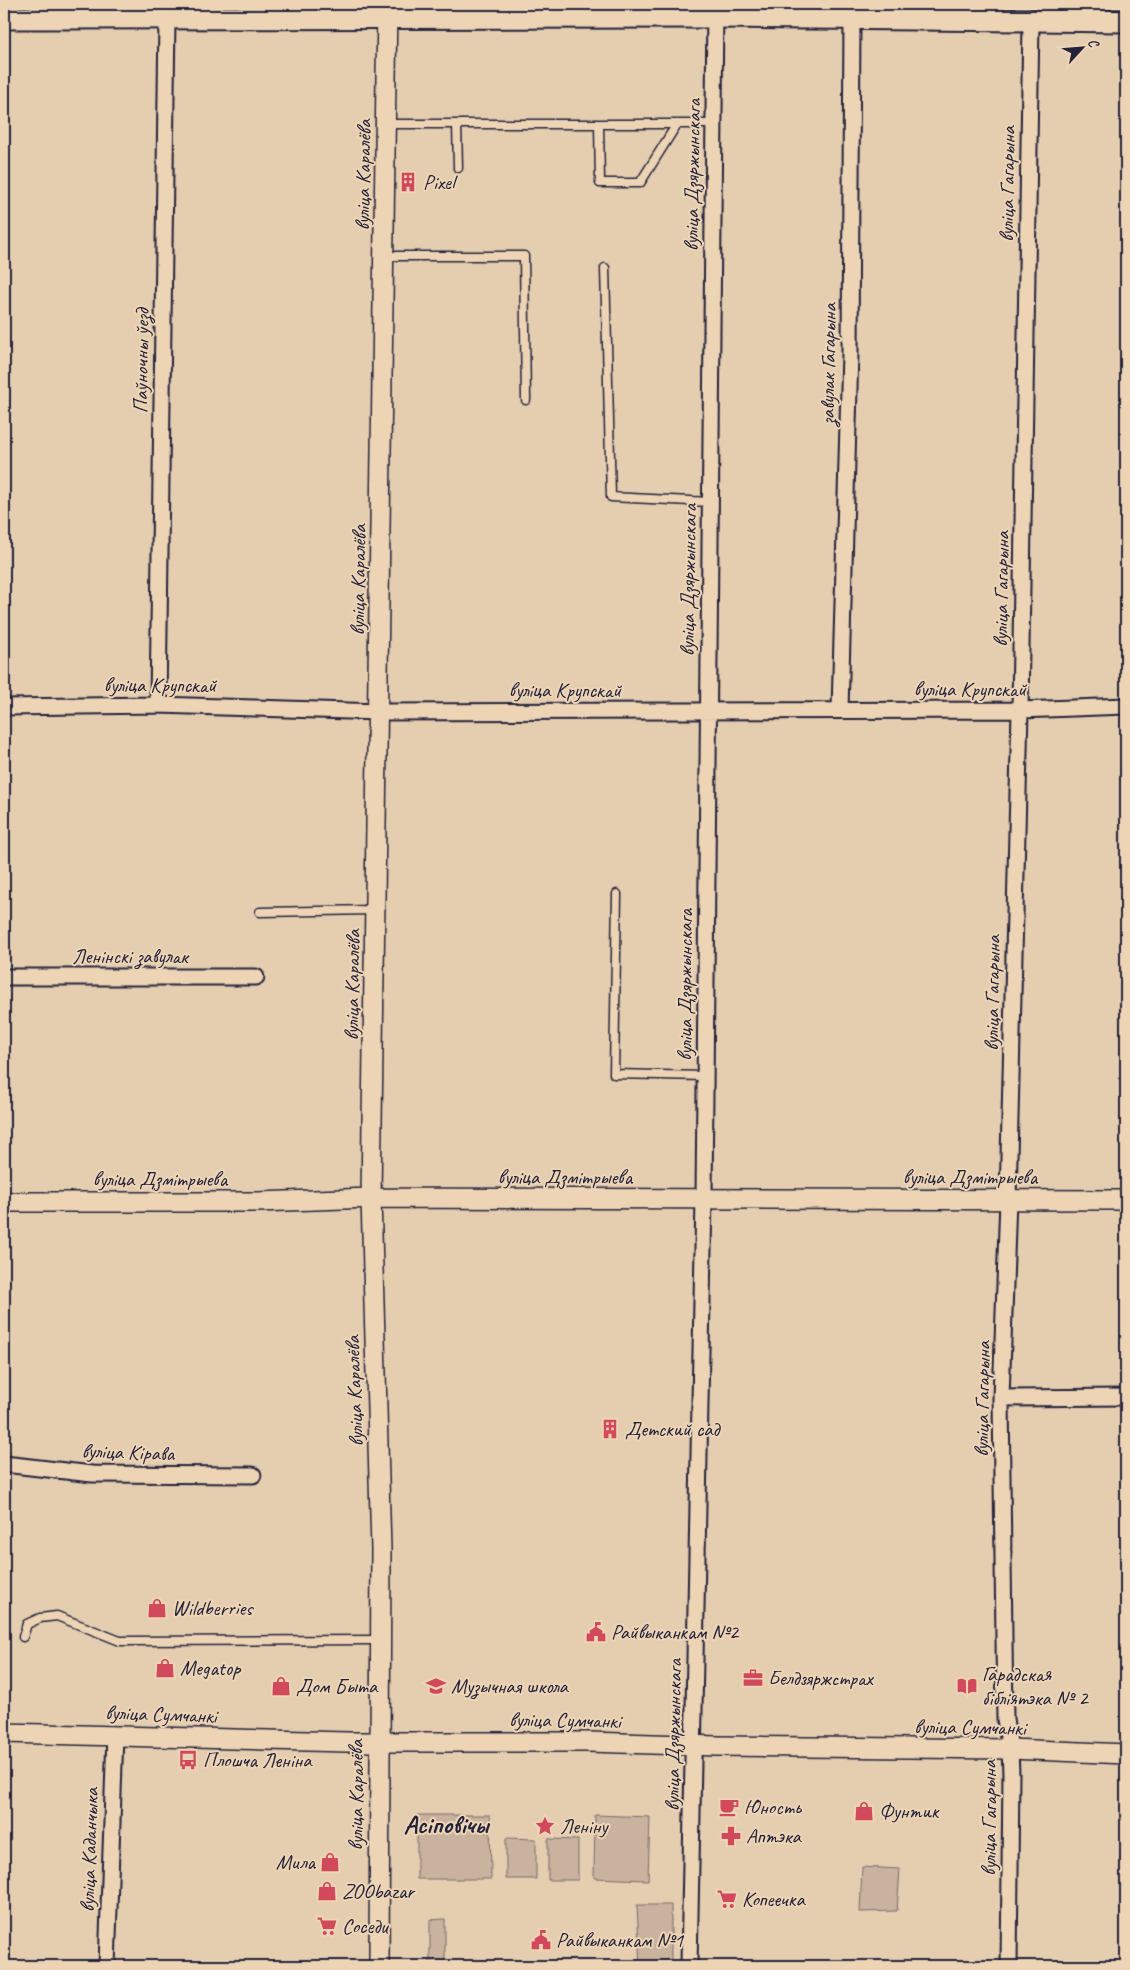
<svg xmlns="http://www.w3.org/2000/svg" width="1130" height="1970" font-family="Caveat,sans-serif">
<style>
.green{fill:#c9b39f;stroke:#766a6d}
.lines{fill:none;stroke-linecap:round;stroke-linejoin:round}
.service-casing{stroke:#22223b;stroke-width:11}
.minor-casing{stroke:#22223b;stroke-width:19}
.tertiary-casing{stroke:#22223b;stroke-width:22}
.secondary-casing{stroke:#22223b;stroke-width:25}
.service{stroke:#edd4b5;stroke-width:8}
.minor{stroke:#edd4b5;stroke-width:15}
.tertiary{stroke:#edd4b5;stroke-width:19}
.secondary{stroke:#edd4b5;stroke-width:21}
.labels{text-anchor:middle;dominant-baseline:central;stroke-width:4;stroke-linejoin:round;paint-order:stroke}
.street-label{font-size:21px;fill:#22223b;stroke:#edd4b5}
.poi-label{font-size:21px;fill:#22223b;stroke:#edd4b5;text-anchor:start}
.district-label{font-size:26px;font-weight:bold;fill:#22223b;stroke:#edd4b5}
</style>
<rect width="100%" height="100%" fill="#e5cdb0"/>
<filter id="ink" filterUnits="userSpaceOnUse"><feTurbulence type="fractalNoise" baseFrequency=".02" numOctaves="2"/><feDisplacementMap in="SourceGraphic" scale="10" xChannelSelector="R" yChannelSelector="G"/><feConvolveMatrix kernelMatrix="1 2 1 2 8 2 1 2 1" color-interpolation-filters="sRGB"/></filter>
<g filter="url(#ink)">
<path class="green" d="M417,1815H490L491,1879H417Z
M595,1815L650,1817L648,1880L594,1878Z
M506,1838L536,1839V1879H506Z
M548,1839L578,1840V1880H548Z
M862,1867L900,1869L897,1911L860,1912Z
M637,1905H671V1966H640Z
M445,1919V1966H430V1920Z"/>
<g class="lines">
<defs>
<path id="service" d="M931,4V18
M386,124H714
M457,124L458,168
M599,124L600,183H640L677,124
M384,256H524L526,400
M605,268L611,497L710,502
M617,894L614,1074L705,1076
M260,912L374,910
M23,1637L27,1624L40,1618L57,1616L120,1641L380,1640"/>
<path id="minor" d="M158,705L167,19
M4,707L158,705L379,712L1020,710L1126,706
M840,710L850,353L852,19
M4,977H256
M1001,1398L1126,1397
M4,1464L92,1474L253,1475
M107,1966L115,1735
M689,1966L704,1198L715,4
M1009,1966L1011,1774L1010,1749L1005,1719L1001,1398L1008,1199L1020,710L1031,21"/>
<path id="tertiary" d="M4,1202H258L371,1198L1126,1200
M4,1733L347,1742H588L717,1746L1010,1749L1126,1754
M379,1966L381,1549L371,1198L387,4"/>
<path id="secondary" d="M4,18L715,17L1126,21"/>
</defs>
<use href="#service" class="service-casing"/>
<use href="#minor" class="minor-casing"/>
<use href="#tertiary" class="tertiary-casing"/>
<use href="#secondary" class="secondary-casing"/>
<use href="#service" class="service"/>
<use href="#minor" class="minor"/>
<use href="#tertiary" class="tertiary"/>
<use href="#secondary" class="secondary"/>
</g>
</g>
<defs>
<symbol id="building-bare" viewBox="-9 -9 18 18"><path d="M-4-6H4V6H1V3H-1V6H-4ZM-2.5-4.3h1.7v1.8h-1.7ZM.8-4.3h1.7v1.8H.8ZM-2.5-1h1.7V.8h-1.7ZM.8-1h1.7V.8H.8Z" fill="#d1495b" stroke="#edd4b5" stroke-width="2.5" paint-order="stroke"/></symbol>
<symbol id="shop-bare" viewBox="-9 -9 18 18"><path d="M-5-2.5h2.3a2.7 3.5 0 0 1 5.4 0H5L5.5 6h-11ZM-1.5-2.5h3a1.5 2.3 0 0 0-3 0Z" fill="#d1495b" stroke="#edd4b5" stroke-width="2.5" paint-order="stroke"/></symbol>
<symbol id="civic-bare" viewBox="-9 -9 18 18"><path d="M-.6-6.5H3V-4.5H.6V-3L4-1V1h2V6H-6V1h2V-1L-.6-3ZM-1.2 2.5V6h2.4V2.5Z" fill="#d1495b" stroke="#edd4b5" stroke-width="2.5" paint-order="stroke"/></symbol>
<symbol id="office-bare" viewBox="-9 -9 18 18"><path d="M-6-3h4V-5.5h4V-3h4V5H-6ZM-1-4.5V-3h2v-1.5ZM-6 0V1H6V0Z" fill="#d1495b" stroke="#edd4b5" stroke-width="2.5" paint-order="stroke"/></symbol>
<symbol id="school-bare" viewBox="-9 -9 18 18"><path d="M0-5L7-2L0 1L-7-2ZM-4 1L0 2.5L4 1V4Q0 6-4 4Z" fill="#d1495b" stroke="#edd4b5" stroke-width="2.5" paint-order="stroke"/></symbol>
<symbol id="library-bare" viewBox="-9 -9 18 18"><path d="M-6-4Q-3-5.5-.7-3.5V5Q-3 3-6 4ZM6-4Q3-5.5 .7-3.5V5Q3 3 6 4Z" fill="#d1495b" stroke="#edd4b5" stroke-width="2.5" paint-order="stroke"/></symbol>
<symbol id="bus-bare" viewBox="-9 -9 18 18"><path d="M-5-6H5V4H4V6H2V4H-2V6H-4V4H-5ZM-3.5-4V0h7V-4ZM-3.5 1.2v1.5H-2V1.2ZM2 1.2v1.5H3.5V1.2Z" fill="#d1495b" stroke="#edd4b5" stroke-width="2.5" paint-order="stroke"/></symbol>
<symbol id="cafe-bare" viewBox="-9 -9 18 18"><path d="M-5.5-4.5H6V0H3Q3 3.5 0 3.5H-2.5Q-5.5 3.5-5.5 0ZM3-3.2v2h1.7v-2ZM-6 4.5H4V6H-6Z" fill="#d1495b" stroke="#edd4b5" stroke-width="2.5" paint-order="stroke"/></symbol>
<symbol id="sight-bare" viewBox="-9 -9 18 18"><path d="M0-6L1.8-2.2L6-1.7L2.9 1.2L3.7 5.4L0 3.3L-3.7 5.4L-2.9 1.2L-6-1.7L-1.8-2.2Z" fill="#d1495b" stroke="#edd4b5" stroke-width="2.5" paint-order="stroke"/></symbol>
<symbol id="pharmacy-bare" viewBox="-9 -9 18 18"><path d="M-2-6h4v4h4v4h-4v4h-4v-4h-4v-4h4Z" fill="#d1495b" stroke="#edd4b5" stroke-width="2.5" paint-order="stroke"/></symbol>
<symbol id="supermarket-bare" viewBox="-9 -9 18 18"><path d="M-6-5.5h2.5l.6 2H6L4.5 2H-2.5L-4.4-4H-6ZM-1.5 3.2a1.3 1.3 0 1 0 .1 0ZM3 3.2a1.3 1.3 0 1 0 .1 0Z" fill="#d1495b" stroke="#edd4b5" stroke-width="2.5" paint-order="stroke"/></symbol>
</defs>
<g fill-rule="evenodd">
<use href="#building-bare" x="394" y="168" width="28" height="28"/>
<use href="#building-bare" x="596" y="1415" width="28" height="28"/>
<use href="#shop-bare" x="143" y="1594" width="28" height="28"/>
<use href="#civic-bare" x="582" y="1618" width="28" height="28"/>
<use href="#shop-bare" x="151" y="1654" width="28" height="28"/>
<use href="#office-bare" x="739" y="1664" width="28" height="28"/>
<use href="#shop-bare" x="267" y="1672" width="28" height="28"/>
<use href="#school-bare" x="422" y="1672" width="28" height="28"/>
<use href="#library-bare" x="953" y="1672" width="28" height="28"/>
<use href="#bus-bare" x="174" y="1746" width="28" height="28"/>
<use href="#cafe-bare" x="715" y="1793" width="28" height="28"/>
<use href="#shop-bare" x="850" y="1797" width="28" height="28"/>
<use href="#sight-bare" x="531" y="1812" width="28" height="28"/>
<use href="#pharmacy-bare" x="717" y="1822" width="28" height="28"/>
<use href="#shop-bare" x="316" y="1848" width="28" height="28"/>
<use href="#shop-bare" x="313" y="1877" width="28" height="28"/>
<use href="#supermarket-bare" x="713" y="1885" width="28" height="28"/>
<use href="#supermarket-bare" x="313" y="1912" width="28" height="28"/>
<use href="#civic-bare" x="527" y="1926" width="28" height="28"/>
</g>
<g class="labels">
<g class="street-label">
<text transform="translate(363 175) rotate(-89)">вуліца Каралёва</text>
<text transform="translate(692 175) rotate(-89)">вуліца Дзяржынскага</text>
<text transform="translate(1007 184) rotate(-89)">вуліца Гагарына</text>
<text transform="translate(141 361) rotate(-89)">Паўночны ўезд</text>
<text transform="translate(828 364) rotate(-89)">завулак Гагарына</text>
<text transform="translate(358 580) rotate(-89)">вуліца Каралёва</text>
<text transform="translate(688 580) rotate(-89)">вуліца Дзяржынскага</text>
<text transform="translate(1001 589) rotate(-89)">вуліца Гагарына</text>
<text x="160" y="685">вуліца Крупскай</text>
<text x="970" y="689">вуліца Крупскай</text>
<text x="565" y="690">вуліца Крупскай</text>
<text x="130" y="956">Ленінскі завулак</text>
<text transform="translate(352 985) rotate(-89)">вуліца Каралёва</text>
<text transform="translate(685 985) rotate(-90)">вуліца Дзяржынскага</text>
<text transform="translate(992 993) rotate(-89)">вуліца Гагарына</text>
<text x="565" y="1177">вуліца Дзмітрыева</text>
<text x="970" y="1177">вуліца Дзмітрыева</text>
<text x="160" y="1179">вуліца Дзмітрыева</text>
<text transform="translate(354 1391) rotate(-92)">вуліца Каралёва</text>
<text transform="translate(982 1399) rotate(-89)">вуліца Гагарына</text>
<text transform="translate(128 1452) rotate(2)">вуліца Кірава</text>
<text transform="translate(161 1714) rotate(2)">вуліца Сумчанкі</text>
<text transform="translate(565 1720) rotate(1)">вуліца Сумчанкі</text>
<text transform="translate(970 1727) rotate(1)">вуліца Сумчанкі</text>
<text transform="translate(673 1735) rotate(-89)">вуліца Дзяржынскага</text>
<text transform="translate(356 1795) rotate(-90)">вуліца Каралёва</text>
<text transform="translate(989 1818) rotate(-90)">вуліца Гагарына</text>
<text transform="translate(89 1850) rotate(-88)">вуліца Каданчыка</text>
</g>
<g class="poi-label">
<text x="423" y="182">Pixel</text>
<text x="625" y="1429">Детский сад</text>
<text x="172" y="1608">Wildberries</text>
<text x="611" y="1632">Райвыканкам №2</text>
<text x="180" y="1668">Megatop</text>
<text x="982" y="1674">Гарадская<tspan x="982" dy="24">бібліятэка № 2</tspan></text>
<text x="768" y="1678">Белдзяржстрах</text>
<text x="296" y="1686">Дом Быта</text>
<text x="451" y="1686">Музычная школа</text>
<text x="203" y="1760">Плошча Леніна</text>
<text x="744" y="1807">Юность</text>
<text x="879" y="1811">Фунтик</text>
<text x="560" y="1826">Леніну</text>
<text x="746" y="1836">Аптэка</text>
<text x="315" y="1862" text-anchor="end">Мила</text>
<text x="342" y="1891">ZOObazar</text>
<text x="742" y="1899">Копеечка</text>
<text x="342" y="1926">Соседи</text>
<text x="556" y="1940">Райвыканкам №1</text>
</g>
<g class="district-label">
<text x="446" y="1824">Асіповічы</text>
</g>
</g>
<rect width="1130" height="1970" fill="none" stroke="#edd4b5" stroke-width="20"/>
<rect x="10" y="10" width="1110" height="1950" fill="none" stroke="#22223b" stroke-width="2" filter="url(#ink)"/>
<g transform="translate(1082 48) rotate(64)" stroke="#edd4b5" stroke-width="4" paint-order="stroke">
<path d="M0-4L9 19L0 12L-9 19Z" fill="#22223b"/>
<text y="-8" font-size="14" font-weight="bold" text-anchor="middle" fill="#22223b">С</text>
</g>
</svg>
